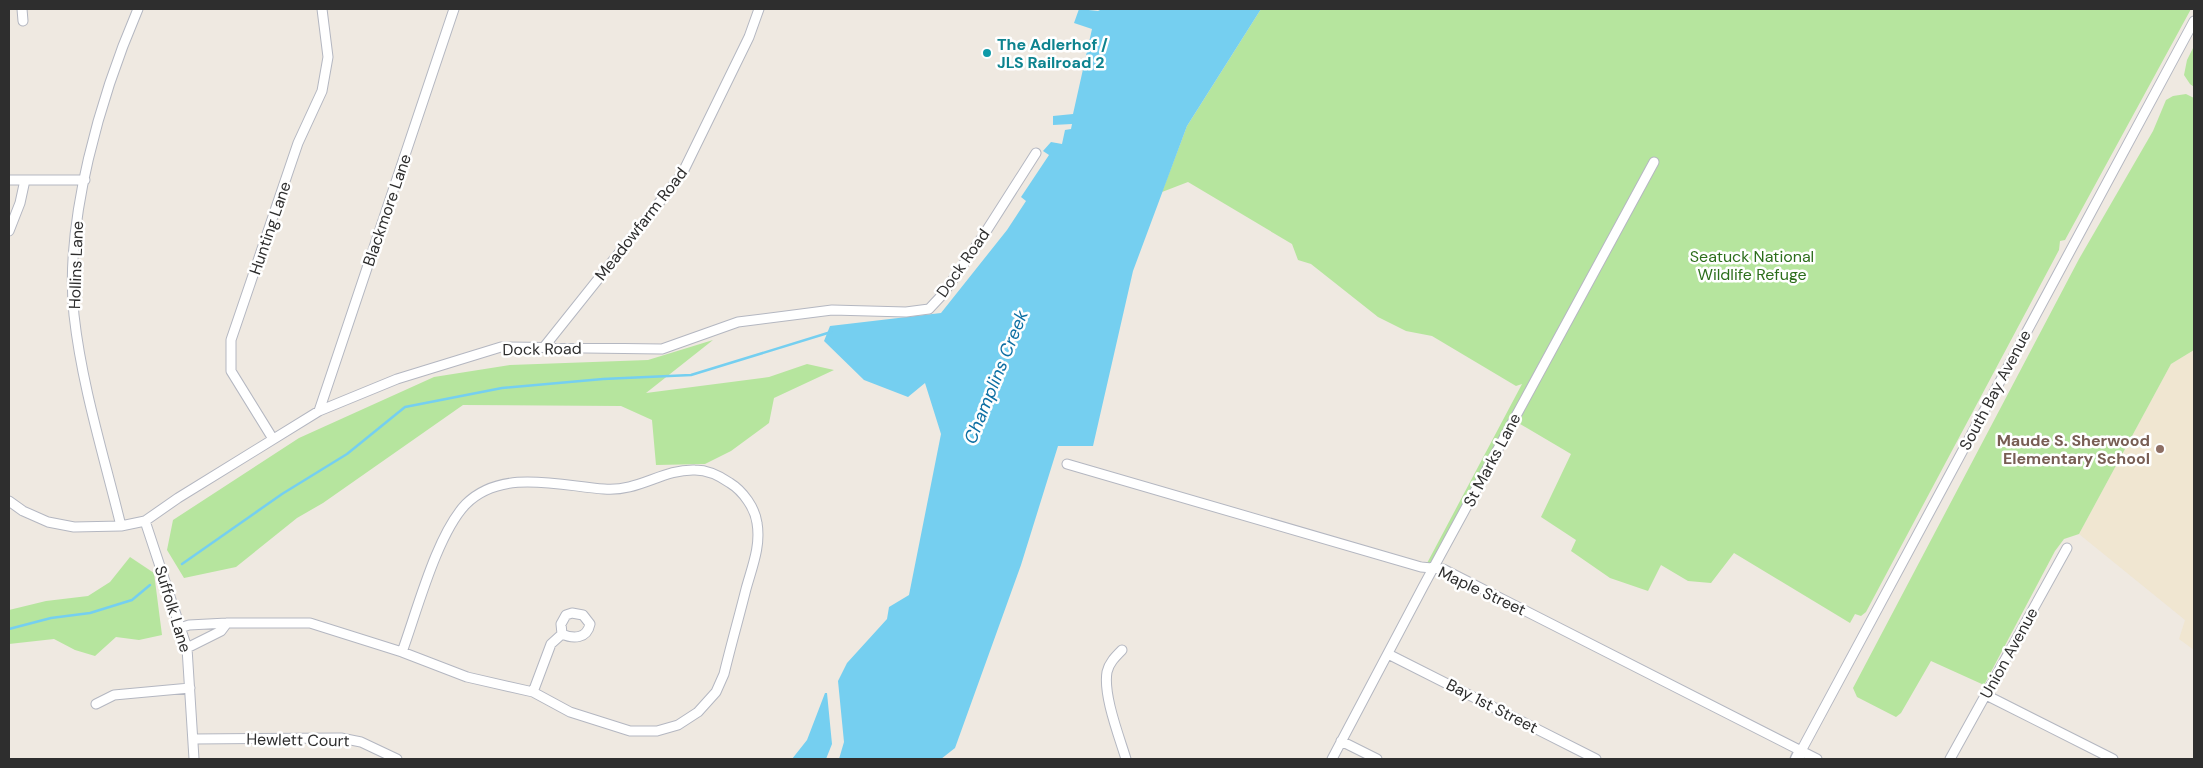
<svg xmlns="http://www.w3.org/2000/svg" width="2203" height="768" font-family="'DM Sans',sans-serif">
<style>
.education{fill:#f0e6d1}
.green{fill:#b6e59e}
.water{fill:#75cff0}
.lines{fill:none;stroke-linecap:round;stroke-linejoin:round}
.stream{stroke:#75cff0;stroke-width:2.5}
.street-casing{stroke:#b4b7c1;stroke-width:11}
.secondary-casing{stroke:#b4b7c1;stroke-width:15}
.street{stroke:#fff;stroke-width:9}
.secondary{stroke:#fff;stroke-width:12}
.culture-dot{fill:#0f9aa8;stroke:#fff;stroke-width:2}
.education-dot{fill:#8d6e63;stroke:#fff;stroke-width:2}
.labels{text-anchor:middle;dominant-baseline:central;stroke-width:5;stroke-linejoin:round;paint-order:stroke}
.culture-label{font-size:16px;font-weight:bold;fill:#0d838f;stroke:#fff;text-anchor:start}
.street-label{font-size:16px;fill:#2e2e2e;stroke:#fff}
.park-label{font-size:16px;fill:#2c6e1b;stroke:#fff}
.education-label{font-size:16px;font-weight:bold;fill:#785e54;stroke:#fff;text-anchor:end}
.water-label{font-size:18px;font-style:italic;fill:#0d6fa3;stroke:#fff}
</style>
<rect width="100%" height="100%" fill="#efe9e1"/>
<path class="education" d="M2194,350V650L2179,639L2185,620L2079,534L2171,364Z"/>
<path class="green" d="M1261,9H2191L2065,240L2060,241L2059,250L1866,612L1861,616L1855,614L1850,623L1734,553L1711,583L1688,581L1661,565L1648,591L1610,578L1571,551L1576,540L1541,517L1571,454L1515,421L1436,565L1425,567L1522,384L1516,386L1432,336L1406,331L1378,317L1311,264L1298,260L1292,244L1188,182L1162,192L1187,126Z
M2194,46V87L2190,84L2184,75L2187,60Z
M2186,94L2194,98V350L2171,364L2079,534L2064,539L2055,551L1984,685L1931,661L1901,713L1896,717L1857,697L1853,688L2079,259L2153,131L2166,100L2173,96Z
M713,340L646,393L769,377L807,364L834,370L774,398L769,423L731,451L705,464L656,465L652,420L621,406L463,405L323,503L297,518L236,567L184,578L167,550L173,520L299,438L434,377L510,365L648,360Z
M130,557L154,573L162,635L139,640L116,637L95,656L75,650L54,639L9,644V610L46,601L88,596L110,582Z"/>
<path class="water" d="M1079,9L1098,11L1102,9H1261L1187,126L1133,271L1093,446H1058L1021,565L955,748L941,759H839L844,742L838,681L847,663L887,619L889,607L909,595L941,434L925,383L908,397L864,380L824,341L830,326L941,313L1007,230L1026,201L1021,197L1049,155L1043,151L1051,142L1062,144L1065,130L1071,129L1072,124L1053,125V116L1073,114L1092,29L1074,23Z
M825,693H827L832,744L826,759H792L807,740Z"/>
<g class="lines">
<path class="stream" d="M182,564L282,494L347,454L405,407L502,388L603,379L691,375L831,332
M9,629L51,618L90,613L132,600L150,585"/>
<defs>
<path id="street" d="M22,9L23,21
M9,180H85
M9,231L20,203L25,180
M544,347L682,174L749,37L759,9
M319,411L454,9
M273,439L231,371V340L298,143L322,91L328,57L322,9
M1067,464L1421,567L1443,569L1817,759
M9,501L23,511L48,522L74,527L121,526L145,521L178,498L319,411L397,379L501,347L662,349L738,322L832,310L906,312L929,309L943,294L985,233L1036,153
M145,521L187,648L194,759
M121,526C104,456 82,387 74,315C64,221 101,95 138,9
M180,628L189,625L227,623H310L402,652L467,677L533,692L570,712L630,731H657L678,725L698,712L716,692L724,674C731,645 739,617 746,589C752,567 761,546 757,523C755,508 743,491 730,483C720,476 708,470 695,470C662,469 639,492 604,489C561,486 502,468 466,504C437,534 417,611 402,652
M187,648L221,631L227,623
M1122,650C1115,657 1109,663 1107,672C1103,695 1119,736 1126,759
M1388,654L1596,759
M533,692L551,644L562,634L561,624L566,615L572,613L583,615L590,624C587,639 573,639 562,634
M1986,695L2113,759
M96,704L114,695L190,688
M194,739L341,738L361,742L397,759
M1341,741L1377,759
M1801,751L2194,21
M1332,759L1424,585L1654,162
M1950,759L2067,548"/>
<path id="secondary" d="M1797,759L1801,751"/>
</defs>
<use href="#street" class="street-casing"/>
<use href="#secondary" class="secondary-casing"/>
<use href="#street" class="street"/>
<use href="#secondary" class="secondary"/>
</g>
<circle class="culture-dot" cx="987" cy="53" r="5"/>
<circle class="education-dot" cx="2160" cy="449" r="5"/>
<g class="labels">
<g class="culture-label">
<text x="997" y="44">The Adlerhof /<tspan x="997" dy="18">JLS Railroad 2</tspan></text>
</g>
<g class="street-label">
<text transform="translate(387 210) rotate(-71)">Blackmore Lane</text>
<text transform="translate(641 224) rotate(-52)">Meadowfarm Road</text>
<text transform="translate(270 228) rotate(-71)">Hunting Lane</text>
<text transform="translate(963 263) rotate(-55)">Dock Road</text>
<text transform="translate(76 265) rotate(-88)">Hollins Lane</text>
<text transform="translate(542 349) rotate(-1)">Dock Road</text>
<text transform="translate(1995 390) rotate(-62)">South Bay Avenue</text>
<text transform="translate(1492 460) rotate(-62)">St Marks Lane</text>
<text transform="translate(1482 591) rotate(25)">Maple Street</text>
<text transform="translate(173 609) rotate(73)">Suffolk Lane</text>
<text transform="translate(2009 653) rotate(-61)">Union Avenue</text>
<text transform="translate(1492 706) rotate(27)">Bay 1st Street</text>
<text transform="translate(298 740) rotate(1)">Hewlett Court</text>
</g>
<g class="park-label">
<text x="1752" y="256">Seatuck National<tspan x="1752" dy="18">Wildlife Refuge</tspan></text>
</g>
<g class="education-label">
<text x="2150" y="440">Maude S. Sherwood<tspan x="2150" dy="18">Elementary School</tspan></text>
</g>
<g class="water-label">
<text transform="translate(996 377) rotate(-68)">Champlins Creek</text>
</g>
</g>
<rect width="2203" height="768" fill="none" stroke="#2e2e2e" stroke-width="20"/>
</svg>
